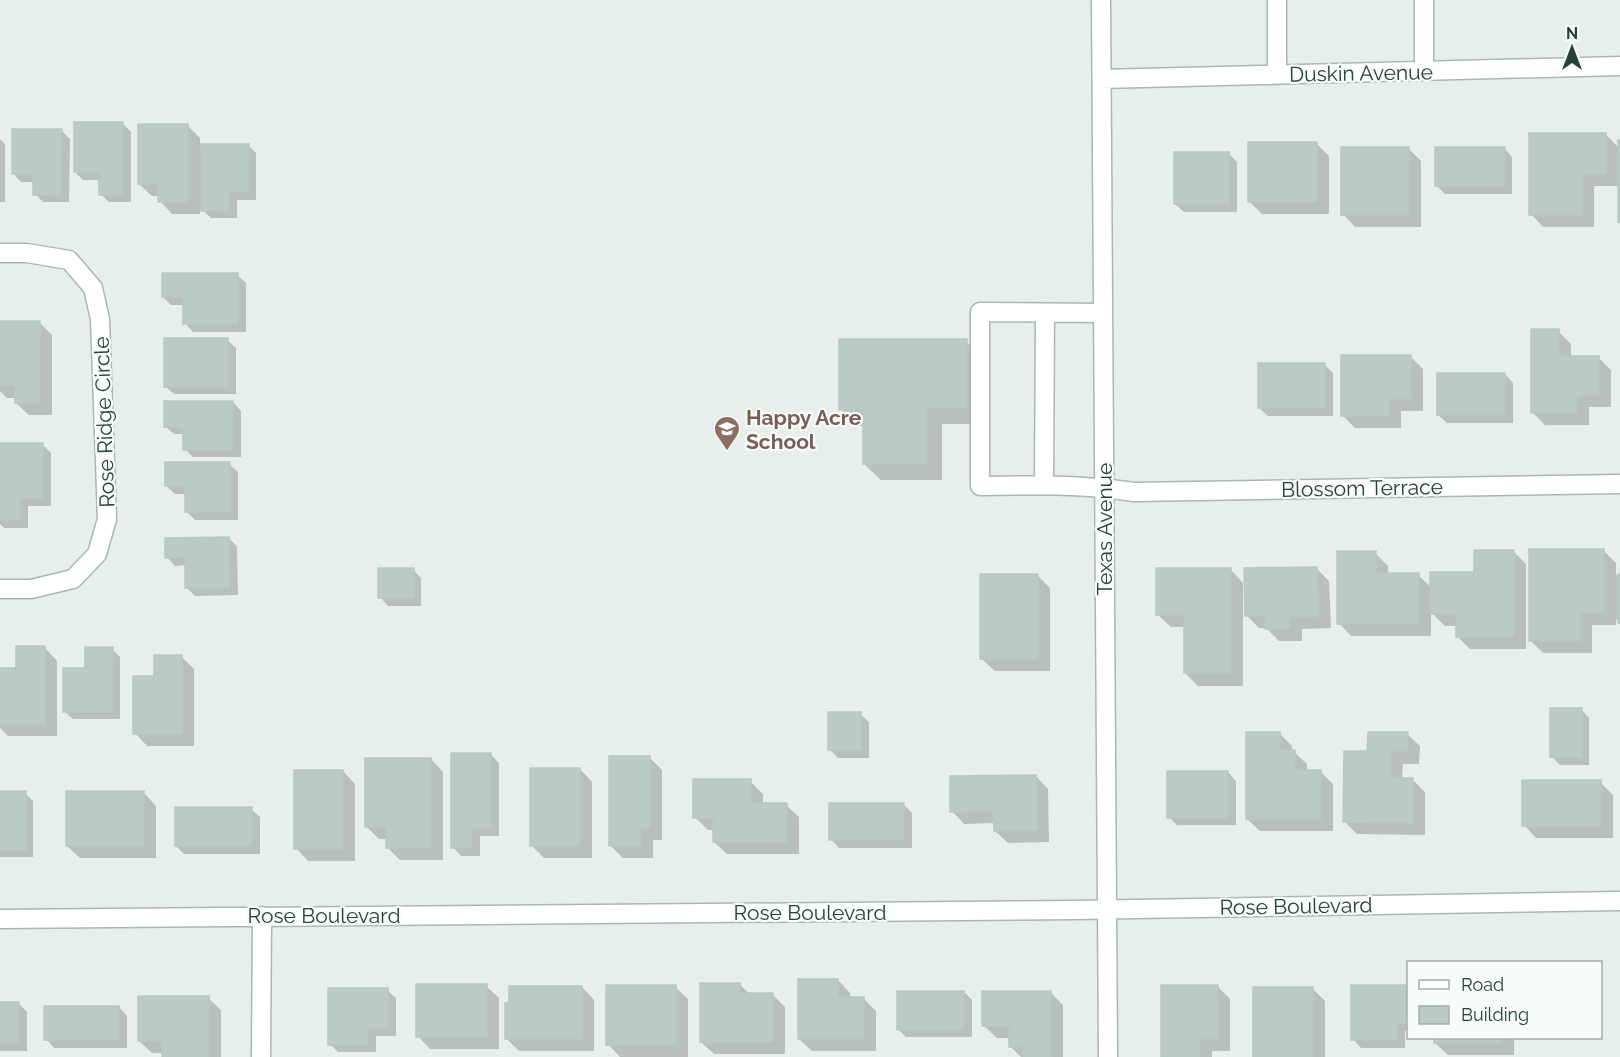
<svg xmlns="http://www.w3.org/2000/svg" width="1620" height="1057" font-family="Raleway,sans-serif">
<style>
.shadow{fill:#0003}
.building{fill:#bbcac4;stroke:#b8c9c2;stroke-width:1.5}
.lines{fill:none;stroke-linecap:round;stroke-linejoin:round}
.minor-casing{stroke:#a8b8b2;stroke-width:21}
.minor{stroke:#fff;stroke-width:18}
.labels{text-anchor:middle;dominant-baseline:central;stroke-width:4.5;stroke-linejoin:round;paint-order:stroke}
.street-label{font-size:21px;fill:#24423a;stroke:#f7fbf9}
.education-label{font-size:21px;font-weight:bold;fill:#785e54;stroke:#f7fbf9;text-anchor:start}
</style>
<rect width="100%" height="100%" fill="#e6efeb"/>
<path class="shadow" d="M123,124L131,132V202H109L100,194V180H83L75,172Z
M187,125L200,138V145H248L256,153V200H237V218H211L200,208V214H172L160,201V196H152L139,184Z
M61,130L70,139L69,202H43L35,194V182H21L13,173Z
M1605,134L1619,148L1620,142V222L1619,186H1594V227H1543L1531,214Z
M0,139L5,144V202H0Z
M1317,144L1329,156V214H1262L1249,201Z
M1408,148L1421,161V227H1355L1343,214Z
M1504,148L1512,157V194H1445L1436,185Z
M1229,154L1237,162V212H1184L1175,204Z
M237,275L246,283V332H193L185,323V305H171L163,297Z
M0,322H39L52,335V415H29L16,403V398H7L0,391Z
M1558,331L1571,344V357H1598L1611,370V407H1589V425H1545L1532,412Z
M227,340L236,348V394H174L165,386Z
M966,341L983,358V424H942V480H881L864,464L865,426H857L841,409Z
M1410,356L1423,369V411H1401V428H1355L1343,416Z
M1324,364L1333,373V416H1268L1259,408Z
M1505,374L1513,383V423H1447L1438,415Z
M233,402L241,411V457H193L185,449V434H174L165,426Z
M0,445H43L51,453V506H28V528H4L0,524Z
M229,464L238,472V520H195L187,512V494H175L166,486Z
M229,538L237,547L238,595L195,596L187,588V565L175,566L167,557Z
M1604,551L1616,563V575H1620V623L1616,619V625H1592V653H1543L1530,640Z
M1514,552L1526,564V649H1470L1457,636V626H1445L1431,612V636H1351L1339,623L1375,553L1388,566V575H1418L1432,588L1476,573Z
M1316,568L1329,581L1331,628L1302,629V641H1279L1266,628H1259L1246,615Z
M1230,569L1243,583V686H1198L1185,673V627H1171L1158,615Z
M413,570L421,578V606H388L380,597Z
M1037,575L1050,588V671H995L982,659Z
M45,648L57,661V736H8L0,728V669H18Z
M112,649L120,657V719H73L64,711L87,669Z
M182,657L194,669V746H147L135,733L155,677Z
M1581,709L1589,718V765H1560L1551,756Z
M860,714L869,722V758H838L830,750Z
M1279,733L1292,746V752H1294L1307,764V771H1320L1333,784V831H1260L1247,819Z
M1407,734L1420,746L1419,764H1403L1402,779L1413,780L1425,792V835L1357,834L1345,822L1369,753Z
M491,755L499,763V836H480V856H461L453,847Z
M649,757L662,770V840H653V858H623L610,845Z
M431,759L443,772V860H400L387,847V839H379L367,827Z
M580,769L592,782V858H544L532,846Z
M343,771L355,784V861H308L296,848Z
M1228,772L1236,781V825H1177L1169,817Z
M1036,776L1048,789L1049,842L1008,843L995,831V823L964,824L952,811Z
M750,781L763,794V805H786L799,817V854H727L714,842V830H708L695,817Z
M1600,782L1613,795V838H1536L1524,825Z
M0,793H25L33,801V857H0Z
M144,793L156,806V858H80L67,846Z
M904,805L912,813V848H839L831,839Z
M251,809L260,817V854H184L176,846Z
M838,980L850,993V998H863L876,1011V1051H812L799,1039Z
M739,984L750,994H772L785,1007V1054H714L701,1042Z
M486,986L499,998V1049H430L418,1036Z
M582,987L594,1000V1051H519L507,1039Z
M675,987L688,999V1057H620L608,1044Z
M1218,987L1230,999V1051H1212V1057H1162Z
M1353,987H1408V1031H1405V1048H1361L1353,1039Z
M1313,989L1325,1001V1057H1255Z
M387,990L396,998V1036H376V1052H338L330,1044Z
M964,992L972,1000V1037H906L898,1029Z
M1050,992L1063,1005V1057H1021L1010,1046V1038H997L984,1026Z
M208,998L221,1010V1057H163V1053H152L139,1041Z
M0,1004H19L27,1012V1051H0Z
M119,1007L127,1016V1048H54L46,1039Z
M1435,1038H1514V1055H1448L1435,1043Z"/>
<path class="building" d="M74,122H123V195H99V172H74Z
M138,124H188V202H158V184H138Z
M12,129H62L61,195H33V174H12Z
M1529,133H1606V174H1582V215H1529Z
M1618,140H1620V222H1618Z
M1248,142H1317V202H1248Z
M201,144H249V192H229V211H201Z
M1341,147H1409V215H1341Z
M1435,147H1505V186H1435Z
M1174,152H1229V204H1174Z
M162,273H238V324H183V297H162Z
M0,321H40V403H15V386H0Z
M1531,329H1559V356H1599V395H1577V413H1531Z
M164,338H228V387H164Z
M839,339H967V408H927V464H863V410H839Z
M1341,355H1411V399H1389V416H1341Z
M1258,363H1325V408H1258Z
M1437,373H1505V415H1437Z
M164,401H233V450H183V427H164Z
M0,443H43V498H20V520H0Z
M165,462H230V512H185V486H165Z
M229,537L230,588H185V557L165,558V538Z
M1529,549H1604V613H1580V641H1529Z
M1474,550H1514V637H1456V614H1430V572H1474Z
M1337,551H1376V573H1419V624H1337Z
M1317,567L1319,616L1290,617V629H1265V615L1245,616L1244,568Z
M378,568H414V598H378Z
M1156,568H1231V673H1184V615H1156Z
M980,574H1038V659H980Z
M1618,574H1620V623H1618Z
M16,646H45V724H0V668H16Z
M85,647H113V712H63V668H85Z
M154,655H182V734H133V676H154Z
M1550,708H1582V757H1550Z
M828,712H861V750H828Z
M1246,732H1280V750H1295V770H1321V819H1246Z
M1368,732H1408L1407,751H1391L1390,778H1413V823L1343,822L1344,751H1367Z
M451,753H491V828H472V848H451Z
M609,756H650V828H641V846H609Z
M365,758H431V848H386V827H365Z
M530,768H580V846H530Z
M294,770H343V849H294Z
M1167,771H1228V818H1167Z
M1036,775L1037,830L994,831L993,811L950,812V776Z
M693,779H751V803H787V842H713V818H693Z
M1522,780H1601V826H1522Z
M0,791H26V850H0Z
M66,791H144V846H66Z
M829,803H904V840H829Z
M175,807H252V846H175Z
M798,979H838V997H864V1039H798Z
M700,983H740V993H773V1042H700Z
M416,984H487V1037H416Z
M606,985H676V1045H606Z
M1161,985H1218V1039H1200V1057H1161Z
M1351,985H1408V1023H1397V1040H1351Z
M509,986H582V1039H505V1003H509Z
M1253,987H1313V1057H1253Z
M328,988H388V1028H368V1045H328Z
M897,991H964V1030H897Z
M982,991H1051V1057H1023V1047H1009V1026H982Z
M138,996H209V1057H162V1041H138Z
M0,1002H19V1043H0Z
M44,1006H119V1040H44Z
M1434,1038H1502V1043H1434Z"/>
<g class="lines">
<defs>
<path id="minor" d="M1101,0L1108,1057
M1277,0V75
M1424,71V0
M1102,79L1620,66
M0,253H27L69,260L93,288L100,319L107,519L97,554L73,579L31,589H0
M1103,313L980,312V486C1031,485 1082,484 1134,492L1620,484
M1044,485L1045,313
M0,919L1076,910L1620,901
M261,1057L262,916"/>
</defs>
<use href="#minor" class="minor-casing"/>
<use href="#minor" class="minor"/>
</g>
<defs>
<symbol id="school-pin" viewBox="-11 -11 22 30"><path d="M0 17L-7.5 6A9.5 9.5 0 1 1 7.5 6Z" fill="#8d6e63" stroke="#f7fbf9"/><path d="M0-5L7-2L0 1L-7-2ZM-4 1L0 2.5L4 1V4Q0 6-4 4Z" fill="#fff"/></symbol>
</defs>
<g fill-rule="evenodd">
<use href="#school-pin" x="712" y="414" width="30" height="40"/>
</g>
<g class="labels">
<g class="street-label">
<text transform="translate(1361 73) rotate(-1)">Duskin Avenue</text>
<text transform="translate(104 422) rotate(-92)">Rose Ridge Circle</text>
<text transform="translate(1362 488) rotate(-1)">Blossom Terrace</text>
<text transform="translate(1104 529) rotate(-90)">Texas Avenue</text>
<text transform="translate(1296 906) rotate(-1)">Rose Boulevard</text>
<text x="810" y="912">Rose Boulevard</text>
<text x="324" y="915">Rose Boulevard</text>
</g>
<g class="education-label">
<text x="746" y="417">Happy Acre<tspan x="746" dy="24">School</tspan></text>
</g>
</g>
<rect x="1407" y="961" width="195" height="78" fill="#f7fbf9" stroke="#a3b1ad" stroke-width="1.5"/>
<rect x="1419" y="980" width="30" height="9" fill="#ffffff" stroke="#a3b1ad" stroke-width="1.5"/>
<text x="1461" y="991" font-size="18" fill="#24423a">Road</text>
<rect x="1419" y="1006" width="30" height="18" fill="#bbcac4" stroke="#a3b1ad" stroke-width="1.5"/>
<text x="1461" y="1021" font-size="18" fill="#24423a">Building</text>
<g transform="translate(1572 48)" stroke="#f7fbf9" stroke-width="4.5" paint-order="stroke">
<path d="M0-4.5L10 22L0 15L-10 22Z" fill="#24423a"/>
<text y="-9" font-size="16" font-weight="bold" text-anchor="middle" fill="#24423a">N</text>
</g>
</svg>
